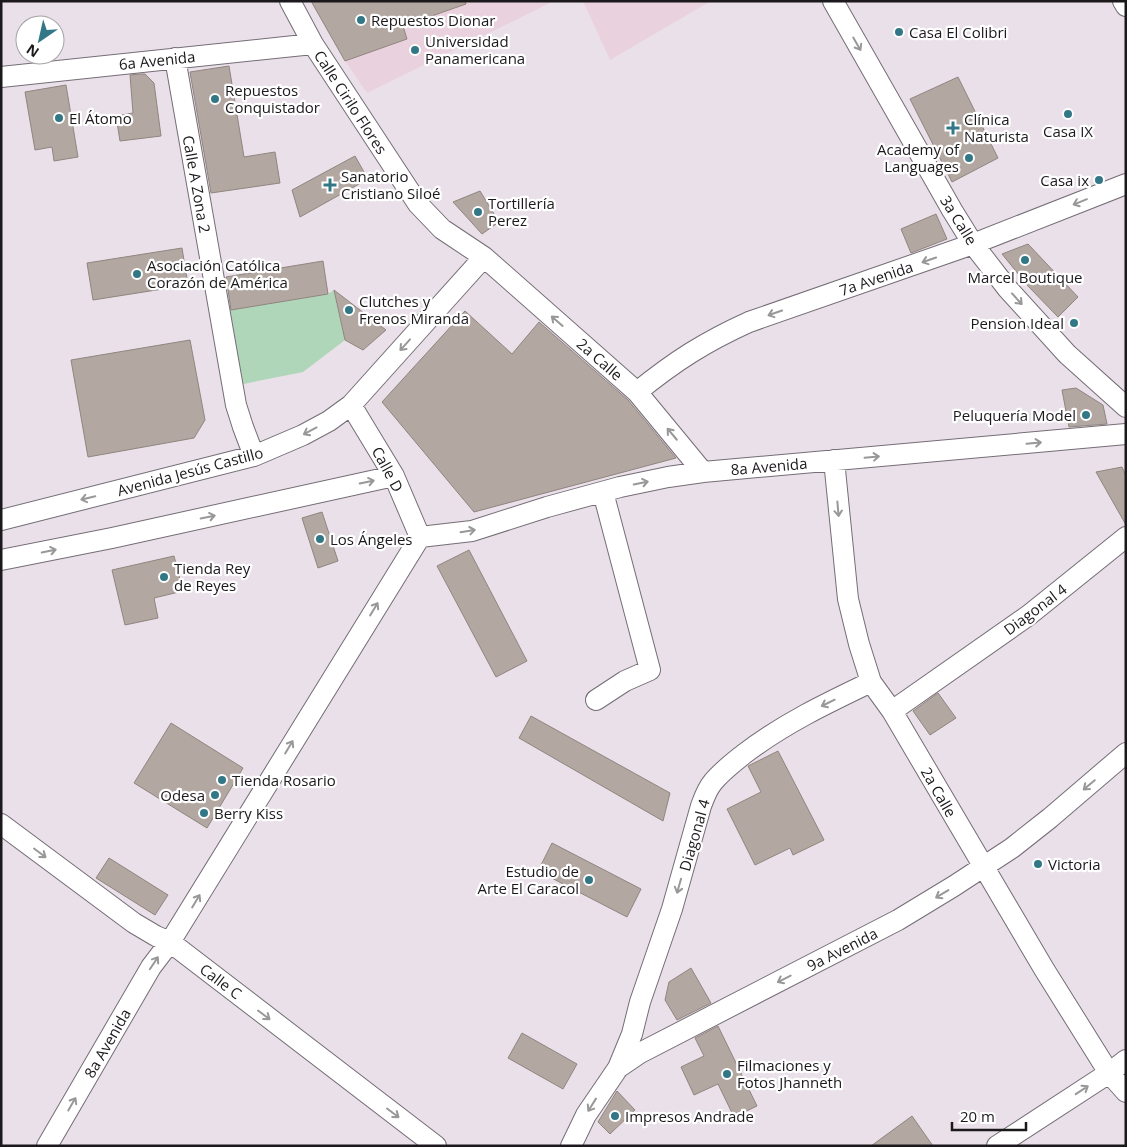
<svg xmlns="http://www.w3.org/2000/svg" width="1127" height="1147" font-family="'Open Sans',sans-serif">
<style>
.education{fill:#e9d2de}
.green{fill:#afd6b8}
.building{fill:#b3a7a1;stroke:#90857f}
.lines{fill:none;stroke-linecap:round;stroke-linejoin:round}
.street-casing{stroke:#756d76;stroke-width:22}
.street{stroke:#fff;stroke-width:20}
.oneway{stroke:#999899}
.poi-dot{fill:#327785;stroke:#fff;stroke-width:2}
.labels{text-anchor:middle;dominant-baseline:central;stroke-width:4.5;stroke-linejoin:round;paint-order:stroke}
.poi-label{font-size:15px;fill:#1c191c;stroke:#fff;text-anchor:start}
.street-label{font-size:15px;fill:#1c191c;stroke:#fff}
</style>
<rect width="100%" height="100%" fill="#e9e0e9"/>
<path class="education" d="M394,1H554L367,93L345,61L407,39Z
M583,1H711L610,60Z"/>
<path class="green" d="M334,290L345,340L303,372L243,384L230,310L328,294Z"/>
<path class="building" d="M311,1H465L466,4L403,26L407,39L345,61Z
M229,66L244,157L275,152L280,183L211,193L190,72Z
M140,74H145L154,83L161,136L120,141L116,116L133,113L130,75Z
M958,77L998,158L952,182L910,99Z
M66,85L78,157L54,161L52,147L35,150L25,92Z
M355,156L368,179L300,217L292,190Z
M480,191L499,222L482,234L453,202Z
M936,214L947,239L911,253L901,229Z
M1028,244L1078,297L1058,317L1028,286L1002,254Z
M182,248L188,285L93,300L87,263Z
M323,261L328,294L231,310L226,277Z
M334,290L386,330L363,350L345,340Z
M465,311L512,354L539,322L628,400L676,458L474,512L382,402Z
M190,340L205,420L194,438L88,457L71,360Z
M1076,388L1103,405L1107,424L1069,427L1062,390Z
M1122,467L1126,476V525L1096,472Z
M322,512L338,561L318,568L302,518Z
M469,550L527,661L496,677L437,566Z
M174,556L183,591L154,598L158,618L125,625L112,570Z
M938,693L956,718L930,735L913,711Z
M531,716L670,793L663,821L519,738Z
M171,723L243,768L207,828L134,783Z
M778,751L824,840L793,855L790,848L755,865L727,809L761,792L748,766Z
M552,843L641,889L627,917L538,871Z
M109,858L168,895L155,915L96,878Z
M691,968L711,1003L677,1020L665,1000L669,982Z
M718,1026L757,1106L734,1117L718,1084L694,1095L681,1067L704,1056L695,1038Z
M522,1033L577,1064L563,1089L508,1058Z
M617,1091L635,1110L610,1134L598,1122Z
M912,1116L933,1146H871Z"/>
<g class="lines">
<defs>
<path id="street" d="M290,1L313,44L418,204L442,229L484,257L637,392L703,472
M833,1L952,210L973,244L1007,288L1067,354L1126,407
M1123,1L1126,6
M175,58L236,405L243,427L254,456
M1,77L313,44
M637,392C675,361 705,342 749,322L973,244L1126,184
M351,405L394,476L420,537
M834,460L848,599L859,644L871,682L892,711L1044,969L1109,1073L1126,1092
M1,520L254,456L303,435L329,421L351,405L484,257
M420,537L472,531L547,507L620,487L668,477L703,472L1126,434
M1,560L112,538L394,476
M596,700L625,681L650,670L603,492
M892,711L1029,615L1126,537
M1,824L134,923L156,936L170,942L436,1146
M618,1068L632,1034L640,1002L672,909L701,806C704,798 707,789 713,782C722,771 734,762 744,754C783,724 827,703 871,682
M47,1146L151,967L170,942L420,537
M571,1146L586,1115L618,1068L640,1053L898,920L954,886L1012,848L1050,818L1126,753
M997,1146L1109,1073L1126,1060"/>
</defs>
<use href="#street" class="street-casing"/>
<use href="#street" class="street"/>
</g>
<defs><path id="oneway-shaft" d="M-6 0H5M1.5-3L5.5 0L1.5 3" fill="none" stroke-width="1.6" stroke-linecap="round" stroke-linejoin="round" transform="scale(1.25)"/></defs>
<g class="oneway">
<use href="#oneway-shaft" transform="translate(857 44) rotate(60)"/>
<use href="#oneway-shaft" transform="translate(1080 202) rotate(158)"/>
<use href="#oneway-shaft" transform="translate(929 260) rotate(161)"/>
<use href="#oneway-shaft" transform="translate(1017 299) rotate(48)"/>
<use href="#oneway-shaft" transform="translate(775 313) rotate(161)"/>
<use href="#oneway-shaft" transform="translate(557 321) rotate(-139)"/>
<use href="#oneway-shaft" transform="translate(405 345) rotate(132)"/>
<use href="#oneway-shaft" transform="translate(310 431) rotate(152)"/>
<use href="#oneway-shaft" transform="translate(672 434) rotate(-130)"/>
<use href="#oneway-shaft" transform="translate(1034 443) rotate(-5)"/>
<use href="#oneway-shaft" transform="translate(872 457) rotate(-5)"/>
<use href="#oneway-shaft" transform="translate(367 482) rotate(-12)"/>
<use href="#oneway-shaft" transform="translate(641 483) rotate(-12)"/>
<use href="#oneway-shaft" transform="translate(88 498) rotate(166)"/>
<use href="#oneway-shaft" transform="translate(838 509) rotate(85)"/>
<use href="#oneway-shaft" transform="translate(208 517) rotate(-12)"/>
<use href="#oneway-shaft" transform="translate(468 531) rotate(-9)"/>
<use href="#oneway-shaft" transform="translate(49 551) rotate(-12)"/>
<use href="#oneway-shaft" transform="translate(374 609) rotate(-59)"/>
<use href="#oneway-shaft" transform="translate(828 703) rotate(154)"/>
<use href="#oneway-shaft" transform="translate(289 747) rotate(-59)"/>
<use href="#oneway-shaft" transform="translate(1089 785) rotate(140)"/>
<use href="#oneway-shaft" transform="translate(40 853) rotate(37)"/>
<use href="#oneway-shaft" transform="translate(679 886) rotate(106)"/>
<use href="#oneway-shaft" transform="translate(942 894) rotate(149)"/>
<use href="#oneway-shaft" transform="translate(196 901) rotate(-59)"/>
<use href="#oneway-shaft" transform="translate(154 963) rotate(-56)"/>
<use href="#oneway-shaft" transform="translate(784 979) rotate(153)"/>
<use href="#oneway-shaft" transform="translate(264 1015) rotate(37)"/>
<use href="#oneway-shaft" transform="translate(1082 1090) rotate(-33)"/>
<use href="#oneway-shaft" transform="translate(72 1104) rotate(-60)"/>
<use href="#oneway-shaft" transform="translate(592 1105) rotate(122)"/>
<use href="#oneway-shaft" transform="translate(393 1113) rotate(37)"/>
</g>
<g class="poi-dot">
<circle cx="361" cy="20" r="5"/>
<circle cx="899" cy="32" r="5"/>
<circle cx="415" cy="50" r="5"/>
<circle cx="215" cy="99" r="5"/>
<circle cx="1068" cy="114" r="5"/>
<circle cx="59" cy="118" r="5"/>
<path d="M950.5 120.5h5v5h5v5h-5v5h-5v-5h-5v-5h5z"/>
<circle cx="969" cy="158" r="5"/>
<circle cx="1099" cy="180" r="5"/>
<path d="M327.5 177.5h5v5h5v5h-5v5h-5v-5h-5v-5h5z"/>
<circle cx="478" cy="212" r="5"/>
<circle cx="1025" cy="260" r="5"/>
<circle cx="137" cy="274" r="5"/>
<circle cx="349" cy="310" r="5"/>
<circle cx="1074" cy="323" r="5"/>
<circle cx="1086" cy="415" r="5"/>
<circle cx="320" cy="539" r="5"/>
<circle cx="164" cy="577" r="5"/>
<circle cx="222" cy="780" r="5"/>
<circle cx="215" cy="795" r="5"/>
<circle cx="204" cy="813" r="5"/>
<circle cx="1038" cy="864" r="5"/>
<circle cx="589" cy="880" r="5"/>
<circle cx="727" cy="1074" r="5"/>
<circle cx="615" cy="1116" r="5"/>
</g>
<g class="labels">
<g class="poi-label">
<text x="371" y="20">Repuestos Dionar</text>
<text x="909" y="32">Casa El Colibri</text>
<text x="425" y="41">Universidad<tspan x="425" dy="17">Panamericana</tspan></text>
<text x="225" y="90">Repuestos<tspan x="225" dy="17">Conquistador</tspan></text>
<text x="69" y="118">El Átomo</text>
<text x="964" y="119">Clínica<tspan x="964" dy="17">Naturista</tspan></text>
<text x="1068" y="131" text-anchor="middle">Casa IX</text>
<text x="959" y="149" text-anchor="end">Academy of<tspan x="959" dy="17">Languages</tspan></text>
<text x="341" y="176">Sanatorio<tspan x="341" dy="17">Cristiano Siloé</tspan></text>
<text x="1089" y="180" text-anchor="end">Casa ix</text>
<text x="488" y="203">Tortillería<tspan x="488" dy="17">Perez</tspan></text>
<text x="147" y="265">Asociación Católica<tspan x="147" dy="17">Corazón de América</tspan></text>
<text x="1025" y="277" text-anchor="middle">Marcel Boutique</text>
<text x="359" y="301">Clutches y<tspan x="359" dy="17">Frenos Miranda</tspan></text>
<text x="1064" y="323" text-anchor="end">Pension Ideal</text>
<text x="1076" y="415" text-anchor="end">Peluquería Model</text>
<text x="330" y="539">Los Ángeles</text>
<text x="174" y="568">Tienda Rey<tspan x="174" dy="17">de Reyes</tspan></text>
<text x="232" y="780">Tienda Rosario</text>
<text x="205" y="795" text-anchor="end">Odesa</text>
<text x="214" y="813">Berry Kiss</text>
<text x="1048" y="864">Victoria</text>
<text x="579" y="871" text-anchor="end">Estudio de<tspan x="579" dy="17">Arte El Caracol</tspan></text>
<text x="737" y="1065">Filmaciones y<tspan x="737" dy="17">Fotos Jhanneth</tspan></text>
<text x="625" y="1116">Impresos Andrade</text>
</g>
<g class="street-label">
<text transform="translate(157 60) rotate(-6)">6a Avenida</text>
<text transform="translate(351 102) rotate(57)">Calle Cirilo Flores</text>
<text transform="translate(197 184) rotate(80)">Calle A Zona 2</text>
<text transform="translate(959 220) rotate(58)">3a Calle</text>
<text transform="translate(876 278) rotate(-19)">7a Avenida</text>
<text transform="translate(600 359) rotate(41)">2a Calle</text>
<text transform="translate(769 466) rotate(-5)">8a Avenida</text>
<text transform="translate(388 469) rotate(62)">Calle D</text>
<text transform="translate(190 471) rotate(-15)">Avenida Jesús Castillo</text>
<text transform="translate(1035 609) rotate(-37)">Diagonal 4</text>
<text transform="translate(939 792) rotate(60)">2a Calle</text>
<text transform="translate(694 835) rotate(-74)">Diagonal 4</text>
<text transform="translate(842 949) rotate(-27)">9a Avenida</text>
<text transform="translate(221 981) rotate(37)">Calle C</text>
<text transform="translate(107 1043) rotate(-60)">8a Avenida</text>
</g>
</g>
<rect width="1127" height="1147" fill="none" stroke="#1c191c" stroke-width="5"/>
<g transform="translate(40 40) rotate(214)"><circle r="24" fill="#ffffff" stroke="#a4a3a4"/>
<path d="M0-4L9 19L0 12L-9 19Z" fill="#327785"/>
<text y="-8" font-size="14" font-weight="bold" text-anchor="middle" fill="#1c191c">N</text>
</g>
<path d="M952 1122v8h74v-8" fill="none" stroke="#1c191c" stroke-width="2.5"/>
<text x="960" y="1122" font-size="15" fill="#1c191c" stroke="#ffffff" stroke-width="4" paint-order="stroke">20 m</text>
</svg>
